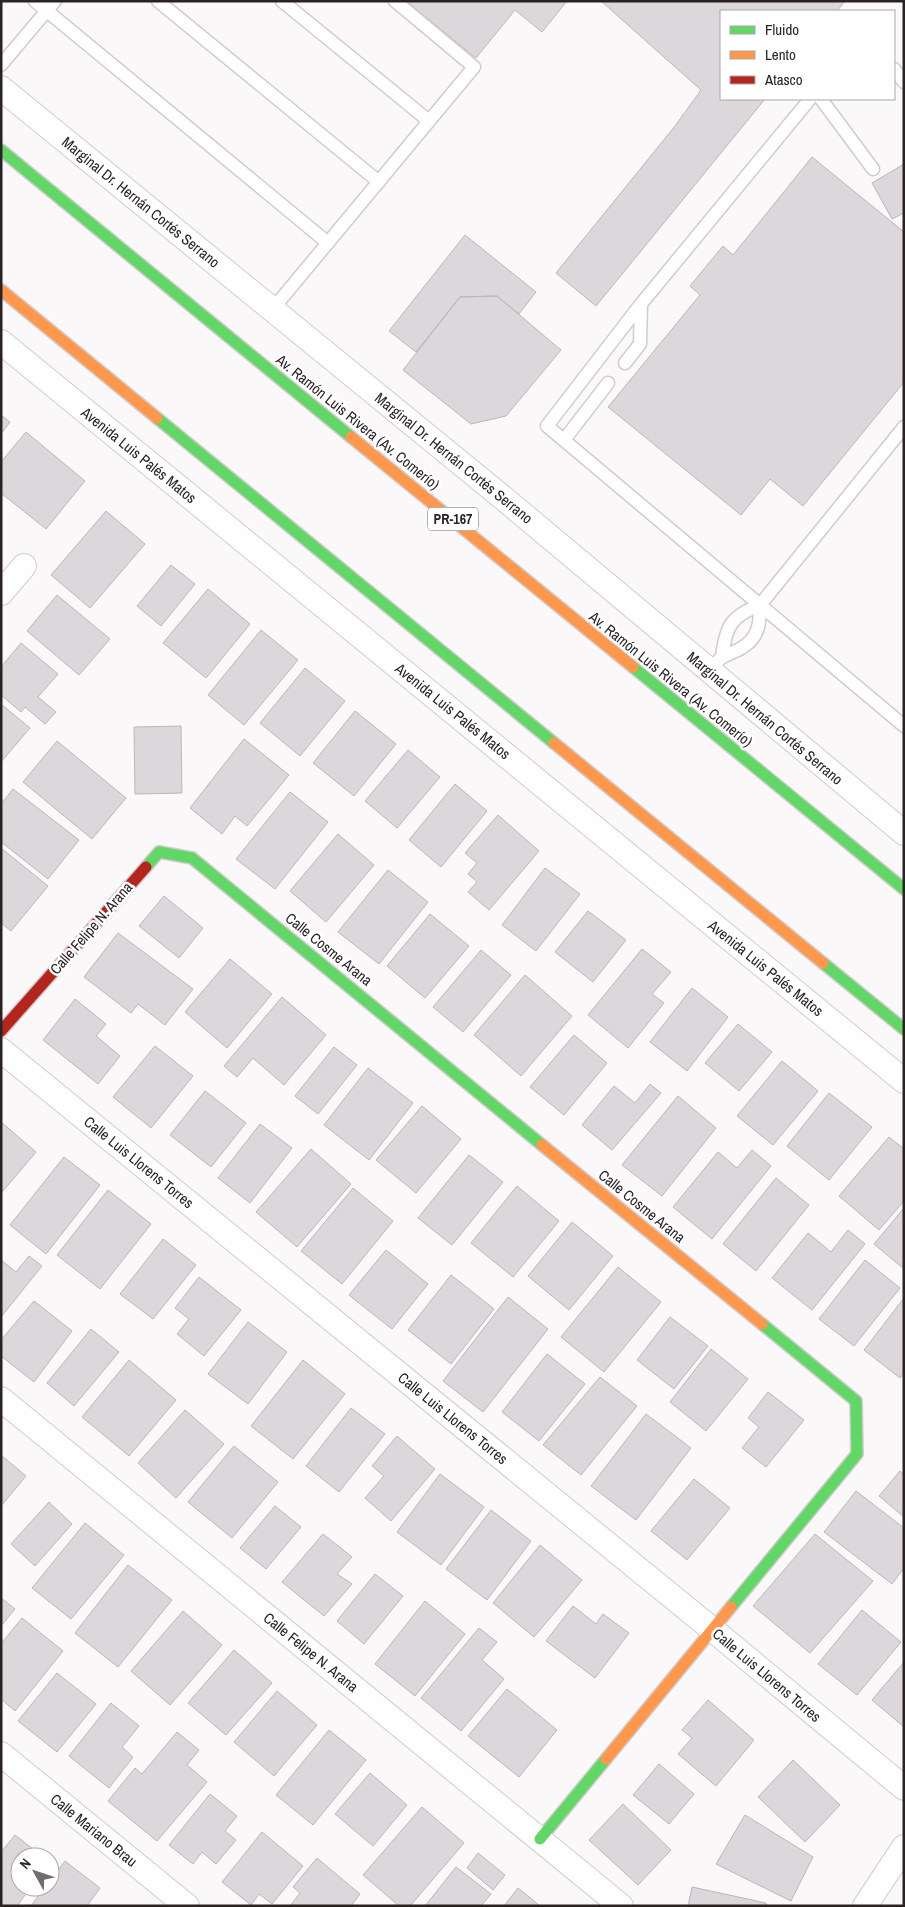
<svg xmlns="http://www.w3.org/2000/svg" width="905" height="1907" font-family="'Archivo Narrow',sans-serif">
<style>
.building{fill:#dcd7da;stroke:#bbb6b9}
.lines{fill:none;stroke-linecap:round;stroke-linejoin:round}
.lane-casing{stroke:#d2cbcd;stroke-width:15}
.street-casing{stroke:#d2cbcd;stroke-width:26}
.fast-casing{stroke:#d2cbcd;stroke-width:14}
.slow-casing{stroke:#d2cbcd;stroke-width:14}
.jam-casing{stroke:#d2cbcd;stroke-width:14}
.lane{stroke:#fefefe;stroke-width:12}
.street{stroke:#fefefe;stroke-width:24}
.fast{stroke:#63d668;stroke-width:11}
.slow{stroke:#ff974d;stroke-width:11}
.jam{stroke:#b3261e;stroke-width:11}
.labels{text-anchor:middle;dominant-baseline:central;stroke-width:5;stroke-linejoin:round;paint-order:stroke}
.shield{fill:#fff;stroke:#6b6466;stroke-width:1}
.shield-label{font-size:14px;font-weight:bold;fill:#2b2224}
.street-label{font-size:15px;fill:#2b2224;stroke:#fff}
</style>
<rect width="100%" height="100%" fill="#fbf8f9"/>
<path class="building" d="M406,1H567L542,32L515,10L476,58Z
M845,1L837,11H721V99H765L596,306L556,273L675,126L701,90L601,1Z
M812,157L904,232V382L803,506L770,479L741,515L608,407L700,295L690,286L723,246L733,255Z
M904,164V213L892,219L872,183Z
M465,235L536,292L519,314L497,296L460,297L416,352L389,331Z
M497,296L561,350L506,416L471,424L403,370L460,297Z
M1,415L10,422L1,434Z
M26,432L85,481L46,529L1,493V462Z
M106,511L145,544L90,608L51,575Z
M171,565L195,584L161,626L137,606Z
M208,589L250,624L206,678L163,643Z
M57,595L110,639L79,675L27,631Z
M261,630L298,660L244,725L208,695Z
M21,643L58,674L38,697L56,712L45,724L25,707L21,712L1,695V667Z
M305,668L345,701L300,756L260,723Z
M1,704L30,728L1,762Z
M355,711L396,744L354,796L313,763Z
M181,726L182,793L135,794L134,727Z
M244,739L289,775L247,826L235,816L222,834L190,808Z
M57,741L126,798L92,839L23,782Z
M408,750L440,777L397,828L365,801Z
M455,784L487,811L441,867L409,840Z
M13,789L79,840L48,879L1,842V804Z
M290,792L328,822L275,889L236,859Z
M498,815L539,851L489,910L468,892L477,882L468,874L477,863L465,853Z
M338,834L374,865L326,922L290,891Z
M1,848L48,886L11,931L1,923Z
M545,868L580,894L536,951L502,925Z
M388,870L428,902L379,964L338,932Z
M164,896L203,928L179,958L139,926Z
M588,911L626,940L593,982L555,952Z
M430,914L469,946L425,998L387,966Z
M118,933L193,989L165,1025L138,1004L131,1013L84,977Z
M642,949L671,972L652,994L664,1003L628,1048L588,1015Z
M481,950L511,975L463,1032L433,1007Z
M230,959L272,994L227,1048L185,1012Z
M525,975L572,1016L521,1076L474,1035Z
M692,988L728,1017L687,1071L650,1042Z
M282,997L326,1035L284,1085L253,1058L237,1077L224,1066Z
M75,999L106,1024L96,1036L120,1056L98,1084L43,1040Z
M738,1024L772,1052L739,1091L705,1063Z
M574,1035L607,1063L564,1115L530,1087Z
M155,1046L193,1076L151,1128L113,1097Z
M334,1047L357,1065L318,1114L295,1096Z
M782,1061L818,1091L773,1145L737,1116Z
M368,1068L413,1103L369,1160L324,1125Z
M650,1084L661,1093L612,1150L582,1125L614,1086L635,1103Z
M205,1091L246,1123L211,1167L170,1135Z
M829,1093L872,1127L829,1180L787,1146Z
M678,1096L716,1128L662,1196L622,1165Z
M422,1106L461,1139L416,1193L376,1160Z
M1,1122L36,1152L3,1191L1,1190Z
M260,1124L292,1148L250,1203L218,1178Z
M889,1137L904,1149V1201L879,1230L839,1196Z
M311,1149L351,1184L297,1247L256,1212Z
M752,1150L771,1166L712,1239L673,1207L718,1152L737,1168Z
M469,1155L503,1182L452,1245L418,1218Z
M64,1157L100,1185L46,1254L10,1225Z
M776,1178L809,1205L756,1271L723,1244Z
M517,1186L559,1221L513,1277L471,1243Z
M353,1188L393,1221L342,1284L301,1251Z
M108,1190L151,1224L100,1289L57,1255Z
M904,1208V1269L874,1244Z
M572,1222L613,1256L569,1310L528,1276Z
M848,1230L865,1244L812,1310L772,1278L808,1233L831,1252Z
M163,1239L196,1265L153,1319L120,1294Z
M386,1250L428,1284L392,1329L349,1295Z
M29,1256L42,1266L1,1317V1260L16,1272Z
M865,1260L900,1288L854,1346L819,1319Z
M618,1267L661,1302L604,1372L561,1337Z
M451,1275L494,1309L451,1364L408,1330Z
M199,1277L241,1310L204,1356L177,1334L189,1319L175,1308Z
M508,1297L548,1329L483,1412L443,1381Z
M904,1298V1373L900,1378L864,1350Z
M34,1301L72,1331L34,1382L1,1356V1340Z
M670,1317L708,1346L674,1389L637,1360Z
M248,1322L287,1352L248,1404L208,1374Z
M91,1329L119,1352L74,1406L47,1383Z
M711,1349L748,1379L706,1431L670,1402Z
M547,1354L585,1384L539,1441L502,1412Z
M129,1360L176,1400L129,1456L82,1417Z
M303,1360L345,1394L293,1459L251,1426Z
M600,1377L637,1406L581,1475L543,1445Z
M768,1392L804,1420L766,1467L742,1448L759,1427L748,1418Z
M351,1408L385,1434L339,1492L306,1466Z
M185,1410L224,1444L176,1498L138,1463Z
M646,1414L691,1448L636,1520L591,1486Z
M397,1436L435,1469L391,1521L365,1498L384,1476L372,1466Z
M234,1446L278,1482L232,1538L188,1502Z
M1,1455L26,1476L1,1506Z
M900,1471L904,1474V1517L879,1496Z
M440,1474L484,1507L441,1565L397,1532Z
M694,1479L730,1508L687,1560L651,1531Z
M856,1491L904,1528V1568L892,1584L824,1532Z
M49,1502L72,1524L35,1566L11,1544Z
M275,1506L301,1527L266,1569L240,1548Z
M491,1510L531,1541L487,1600L446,1569Z
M85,1523L124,1555L71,1619L32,1588Z
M323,1534L352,1557L337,1574L352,1584L324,1616L282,1582Z
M815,1534L873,1581L810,1653L753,1606Z
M540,1545L582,1580L534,1637L493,1603Z
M128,1565L172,1600L118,1667L75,1633Z
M375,1574L403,1596L364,1644L337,1621Z
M1,1598L15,1609L1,1626Z
M425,1601L465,1634L415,1696L375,1664Z
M573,1606L596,1624L603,1614L629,1633L595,1678L546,1641Z
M862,1610L901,1642L857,1695L818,1664Z
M183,1611L222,1645L170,1705L131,1671Z
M22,1618L63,1651L15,1711L1,1699V1644Z
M479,1628L497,1642L482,1660L504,1679L461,1731L421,1698Z
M234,1650L272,1683L226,1735L188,1703Z
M904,1662V1727L872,1700Z
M57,1673L96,1704L57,1752L18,1721Z
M507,1689L557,1730L519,1777L468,1736Z
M277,1691L317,1725L274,1776L234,1742Z
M708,1700L754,1740L716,1786L678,1754L692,1738L682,1730Z
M111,1703L139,1726L122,1747L133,1757L109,1788L69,1756Z
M329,1730L366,1760L313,1825L276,1795Z
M177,1732L199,1750L187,1765L207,1782L157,1841L108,1801L135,1768L142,1774Z
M793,1760L840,1805L805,1842L758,1797Z
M659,1764L694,1794L669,1824L633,1795Z
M370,1773L407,1805L373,1846L335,1814Z
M210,1794L237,1816L225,1831L236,1840L216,1864L202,1852L193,1864L169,1845Z
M623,1804L671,1850L638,1885L589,1840Z
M422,1807L464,1843L410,1906H399L363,1875Z
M745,1815L813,1857L791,1901L716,1864Z
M262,1832L303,1866L272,1904L259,1894L251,1905L222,1882Z
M15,1835L43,1857H20V1887H31L17,1906H1V1852Z
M478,1853L505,1875L493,1890L467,1868Z
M317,1858L360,1894L351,1906H290L300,1893L293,1887Z
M65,1861L100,1888L87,1906H31L45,1887H50V1881Z
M456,1867L491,1894L481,1906H425Z
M692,1887L766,1903V1906H688Z
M518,1888L540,1906H504Z"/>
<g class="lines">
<defs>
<path id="lane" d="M35,1L328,243
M158,1L379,182
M282,1L429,121
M1,65L55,1
M894,69L904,82
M810,99L641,304L547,426L904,726
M821,99L873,169
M272,310L474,67L395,1
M625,363L640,344L641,304
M564,440L608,383
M722,656C726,626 731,616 760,605L904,427
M718,661C725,653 735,653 743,647C759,637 760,623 760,605"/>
<path id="street" d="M1,88L502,497L904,833
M1,342L904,1081
M1,593L24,566
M1,1050L713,1630L904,1788
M1,1399L621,1906
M1,1754L187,1906
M865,1906L904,1847"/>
<path id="fast" d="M1,150L351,437
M157,418L554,743
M633,667L904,889
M146,867L159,852L192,858L542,1145
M823,963L904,1029
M731,1607L857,1454L856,1401L762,1324
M540,1839L606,1759"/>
<path id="slow" d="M1,290L157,418
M351,437L633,667
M554,743L823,963
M542,1145L762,1324
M606,1759L731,1607"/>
<path id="jam" d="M1,1031L146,867"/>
</defs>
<use href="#lane" class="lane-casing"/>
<use href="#street" class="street-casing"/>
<use href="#fast" class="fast-casing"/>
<use href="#slow" class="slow-casing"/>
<use href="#jam" class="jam-casing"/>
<use href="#lane" class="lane"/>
<use href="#street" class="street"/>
<use href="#fast" class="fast"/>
<use href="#slow" class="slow"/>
<use href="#jam" class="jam"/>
</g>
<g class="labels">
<rect class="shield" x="428" y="507.5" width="50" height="23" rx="4"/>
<g class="shield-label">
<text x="453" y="519">PR-167</text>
</g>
<g class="street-label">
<text transform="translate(141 202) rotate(39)">Marginal Dr. Hernán Cortés Serrano</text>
<text transform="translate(358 422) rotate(39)">Av. Ramón Luis Rivera (Av. Comerío)</text>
<text transform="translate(139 455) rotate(39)">Avenida Luis Palés Matos</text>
<text transform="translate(454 458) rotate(39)">Marginal Dr. Hernán Cortés Serrano</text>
<text transform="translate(671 679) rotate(39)">Av. Ramón Luis Rivera (Av. Comerío)</text>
<text transform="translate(453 711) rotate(39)">Avenida Luis Palés Matos</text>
<text transform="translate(765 718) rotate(40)">Marginal Dr. Hernán Cortés Serrano</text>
<text transform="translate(91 928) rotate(-49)">Calle Felipe N. Arana</text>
<text transform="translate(329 949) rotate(39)">Calle Cosme Arana</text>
<text transform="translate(766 968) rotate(39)">Avenida Luis Palés Matos</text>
<text transform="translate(139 1162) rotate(39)">Calle Luis Llorens Torres</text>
<text transform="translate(642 1206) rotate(39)">Calle Cosme Arana</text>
<text transform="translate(453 1418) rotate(39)">Calle Luis Llorens Torres</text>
<text transform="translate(311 1652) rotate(39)">Calle Felipe N. Arana</text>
<text transform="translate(767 1675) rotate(40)">Calle Luis Llorens Torres</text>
<text transform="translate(94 1830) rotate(39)">Calle Mariano Brau</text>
</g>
</g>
<rect width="905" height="1907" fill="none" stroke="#2b2224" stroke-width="5"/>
<rect x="720" y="10" width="175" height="90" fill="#ffffff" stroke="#aaa7a7"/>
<rect x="730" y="26" width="25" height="8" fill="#63d668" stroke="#aaa7a7"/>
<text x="765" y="35" font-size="15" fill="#2b2224">Fluido</text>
<rect x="730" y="51" width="25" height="8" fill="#ff974d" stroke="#aaa7a7"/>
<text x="765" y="60" font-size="15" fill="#2b2224">Lento</text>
<rect x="730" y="76" width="25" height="8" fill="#b3261e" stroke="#aaa7a7"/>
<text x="765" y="85" font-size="15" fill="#2b2224">Atasco</text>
<g transform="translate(35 1872) rotate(310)"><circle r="24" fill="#ffffff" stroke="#aaa7a7"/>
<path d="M0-4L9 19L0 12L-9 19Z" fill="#746d6f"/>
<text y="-8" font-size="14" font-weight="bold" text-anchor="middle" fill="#2b2224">N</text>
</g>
</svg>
